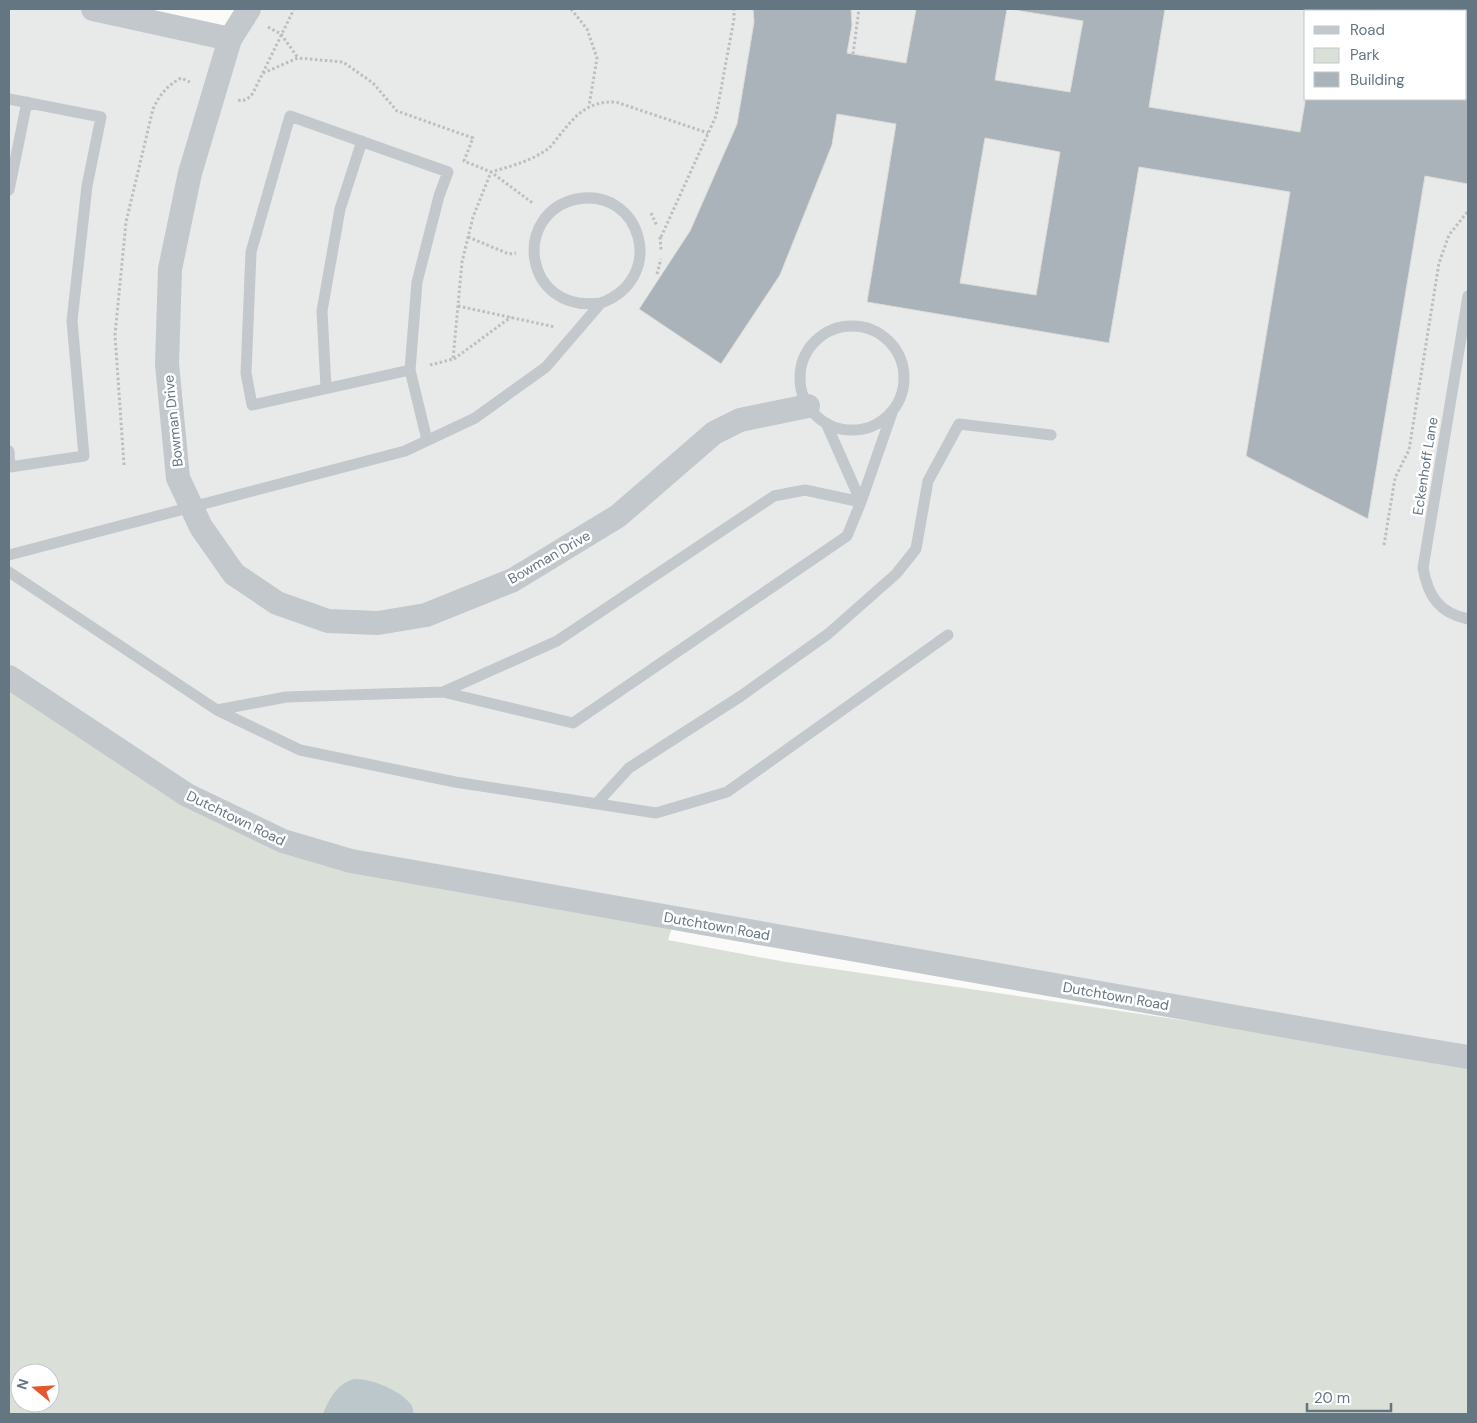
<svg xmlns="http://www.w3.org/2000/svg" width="1477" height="1423" font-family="'DM Sans',sans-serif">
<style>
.built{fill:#e8e9e9;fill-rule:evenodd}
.green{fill:#dadfd7;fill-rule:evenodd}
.water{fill:#bbc7cb}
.building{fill:#aab3b9;stroke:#dcdcda;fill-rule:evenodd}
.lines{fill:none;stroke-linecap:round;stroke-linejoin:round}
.path{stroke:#bbbfc2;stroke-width:3;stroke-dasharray:2.5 2.5;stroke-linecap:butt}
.lane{stroke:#c3c8cc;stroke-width:11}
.street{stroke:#c3c8cc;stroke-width:24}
.labels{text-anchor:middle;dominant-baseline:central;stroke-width:5;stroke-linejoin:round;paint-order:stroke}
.street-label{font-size:14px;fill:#657683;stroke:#fff}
</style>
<rect width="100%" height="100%" fill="#fafaf8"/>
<path class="built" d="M9,9H93L230,39L249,9H1468V1057L283,841L9,677ZM1306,11H1466V99H1306Z"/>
<path class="green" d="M9,677L283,841L675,918L668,940L786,962L1468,1062V1414H9ZM20,1373H50V1403H20Z"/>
<path class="water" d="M354,1379C370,1378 403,1391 412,1406C413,1409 413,1412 414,1414H323C329,1399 337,1384 354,1379Z"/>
<path class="building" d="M753,9H851L852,25L847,53L906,63L916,9H1007L995,80L1070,92L1083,21L1008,9H1165L1149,107L1300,132L1306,96V99H1466V11H1320V9H1468V184L1425,176L1368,519L1246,456L1290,192L1139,167L1109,343L867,302L896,124L837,114L832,145L780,275L721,364L639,309L690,231L737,124L754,22ZM985,138L1060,152L1036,295L960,283Z"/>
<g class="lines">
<path class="path" d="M571,9L587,29L597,58L589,106
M268,27L281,34L298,58
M853,54L859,9
M263,73L298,58L343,62L373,83L397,111L473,138L464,161L491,172L534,204
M238,100C245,102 249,98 253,93L294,9
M651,213L657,226
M468,237L509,254L516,253
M660,237L661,250
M661,237L716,116L734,19V9
M657,274L661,259
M458,306L555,327
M454,359L511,317
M430,365L453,359L462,262L473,217L491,172C511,166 532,161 549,148C552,145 556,140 559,136C576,115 587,101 616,102L708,133
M124,465L115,335L126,222L153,109C160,94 167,86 181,78L190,82
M1384,545L1395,478L1409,450L1439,263L1449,235L1468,211"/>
<path class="lane" d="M9,99L101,117L87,186L72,321L84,456L10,467L9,451
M9,190L27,102
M1468,296L1423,568C1428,596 1439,613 1468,619
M800 378a52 52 0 1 1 104 0a52 52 0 1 1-104 0Z
M410,370L252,405L246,373L251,252L290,116L448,172L439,196L417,282L410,370L427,440
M326,388L322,311L340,209L362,141
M826,423L861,502
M9,555L405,451L475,418L546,367L601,303C668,278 641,187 577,199C511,213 523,314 601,303
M9,572L217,710L300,750L455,782L656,813L727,792L948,635
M443,692L557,641L774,496L805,490L861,502
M217,710L286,697L443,692L573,723L847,536L861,502L893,410
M597,803L629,768L741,696L828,634L896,574L916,549L928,481L959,424L1051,435"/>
<path class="street" d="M93,9L230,39
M249,9L230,39L190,173L170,269L167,364L178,478L201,527L234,574L277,603L328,621L378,623L426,615L513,580L618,516L714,433L740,420L808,406
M9,677L187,795L283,841L351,861L1378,1042L1468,1057"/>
</g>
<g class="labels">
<g class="street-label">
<text transform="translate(173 421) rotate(-96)">Bowman Drive</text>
<text transform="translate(1425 466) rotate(-81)">Eckenhoff Lane</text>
<text transform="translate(549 557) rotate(-30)">Bowman Drive</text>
<text transform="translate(236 818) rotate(26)">Dutchtown Road</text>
<text transform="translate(717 926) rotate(10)">Dutchtown Road</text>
<text transform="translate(1116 996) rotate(10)">Dutchtown Road</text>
</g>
</g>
<rect width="1477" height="1423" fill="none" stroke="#657683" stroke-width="20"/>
<rect x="1304" y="10" width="162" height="90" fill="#ffffff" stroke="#c1c8cd"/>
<rect x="1314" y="26" width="25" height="8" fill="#c3c8cc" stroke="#c1c8cd"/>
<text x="1350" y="35" font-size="15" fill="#657683">Road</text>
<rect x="1314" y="48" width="25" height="15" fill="#dadfd7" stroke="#c1c8cd"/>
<text x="1350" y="60" font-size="15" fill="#657683">Park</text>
<rect x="1314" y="72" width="25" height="15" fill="#aab3b9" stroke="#c1c8cd"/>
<text x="1350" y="85" font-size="15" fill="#657683">Building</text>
<g transform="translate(35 1388) rotate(288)"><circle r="24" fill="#ffffff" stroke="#c1c8cd"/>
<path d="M0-4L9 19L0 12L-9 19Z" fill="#e4572e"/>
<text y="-8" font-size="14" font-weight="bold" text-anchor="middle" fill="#657683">N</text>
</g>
<path d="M1307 1403v8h84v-8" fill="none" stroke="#657683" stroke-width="2.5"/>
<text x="1314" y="1403" font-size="15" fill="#657683" stroke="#ffffff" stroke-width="4" paint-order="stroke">20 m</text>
</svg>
